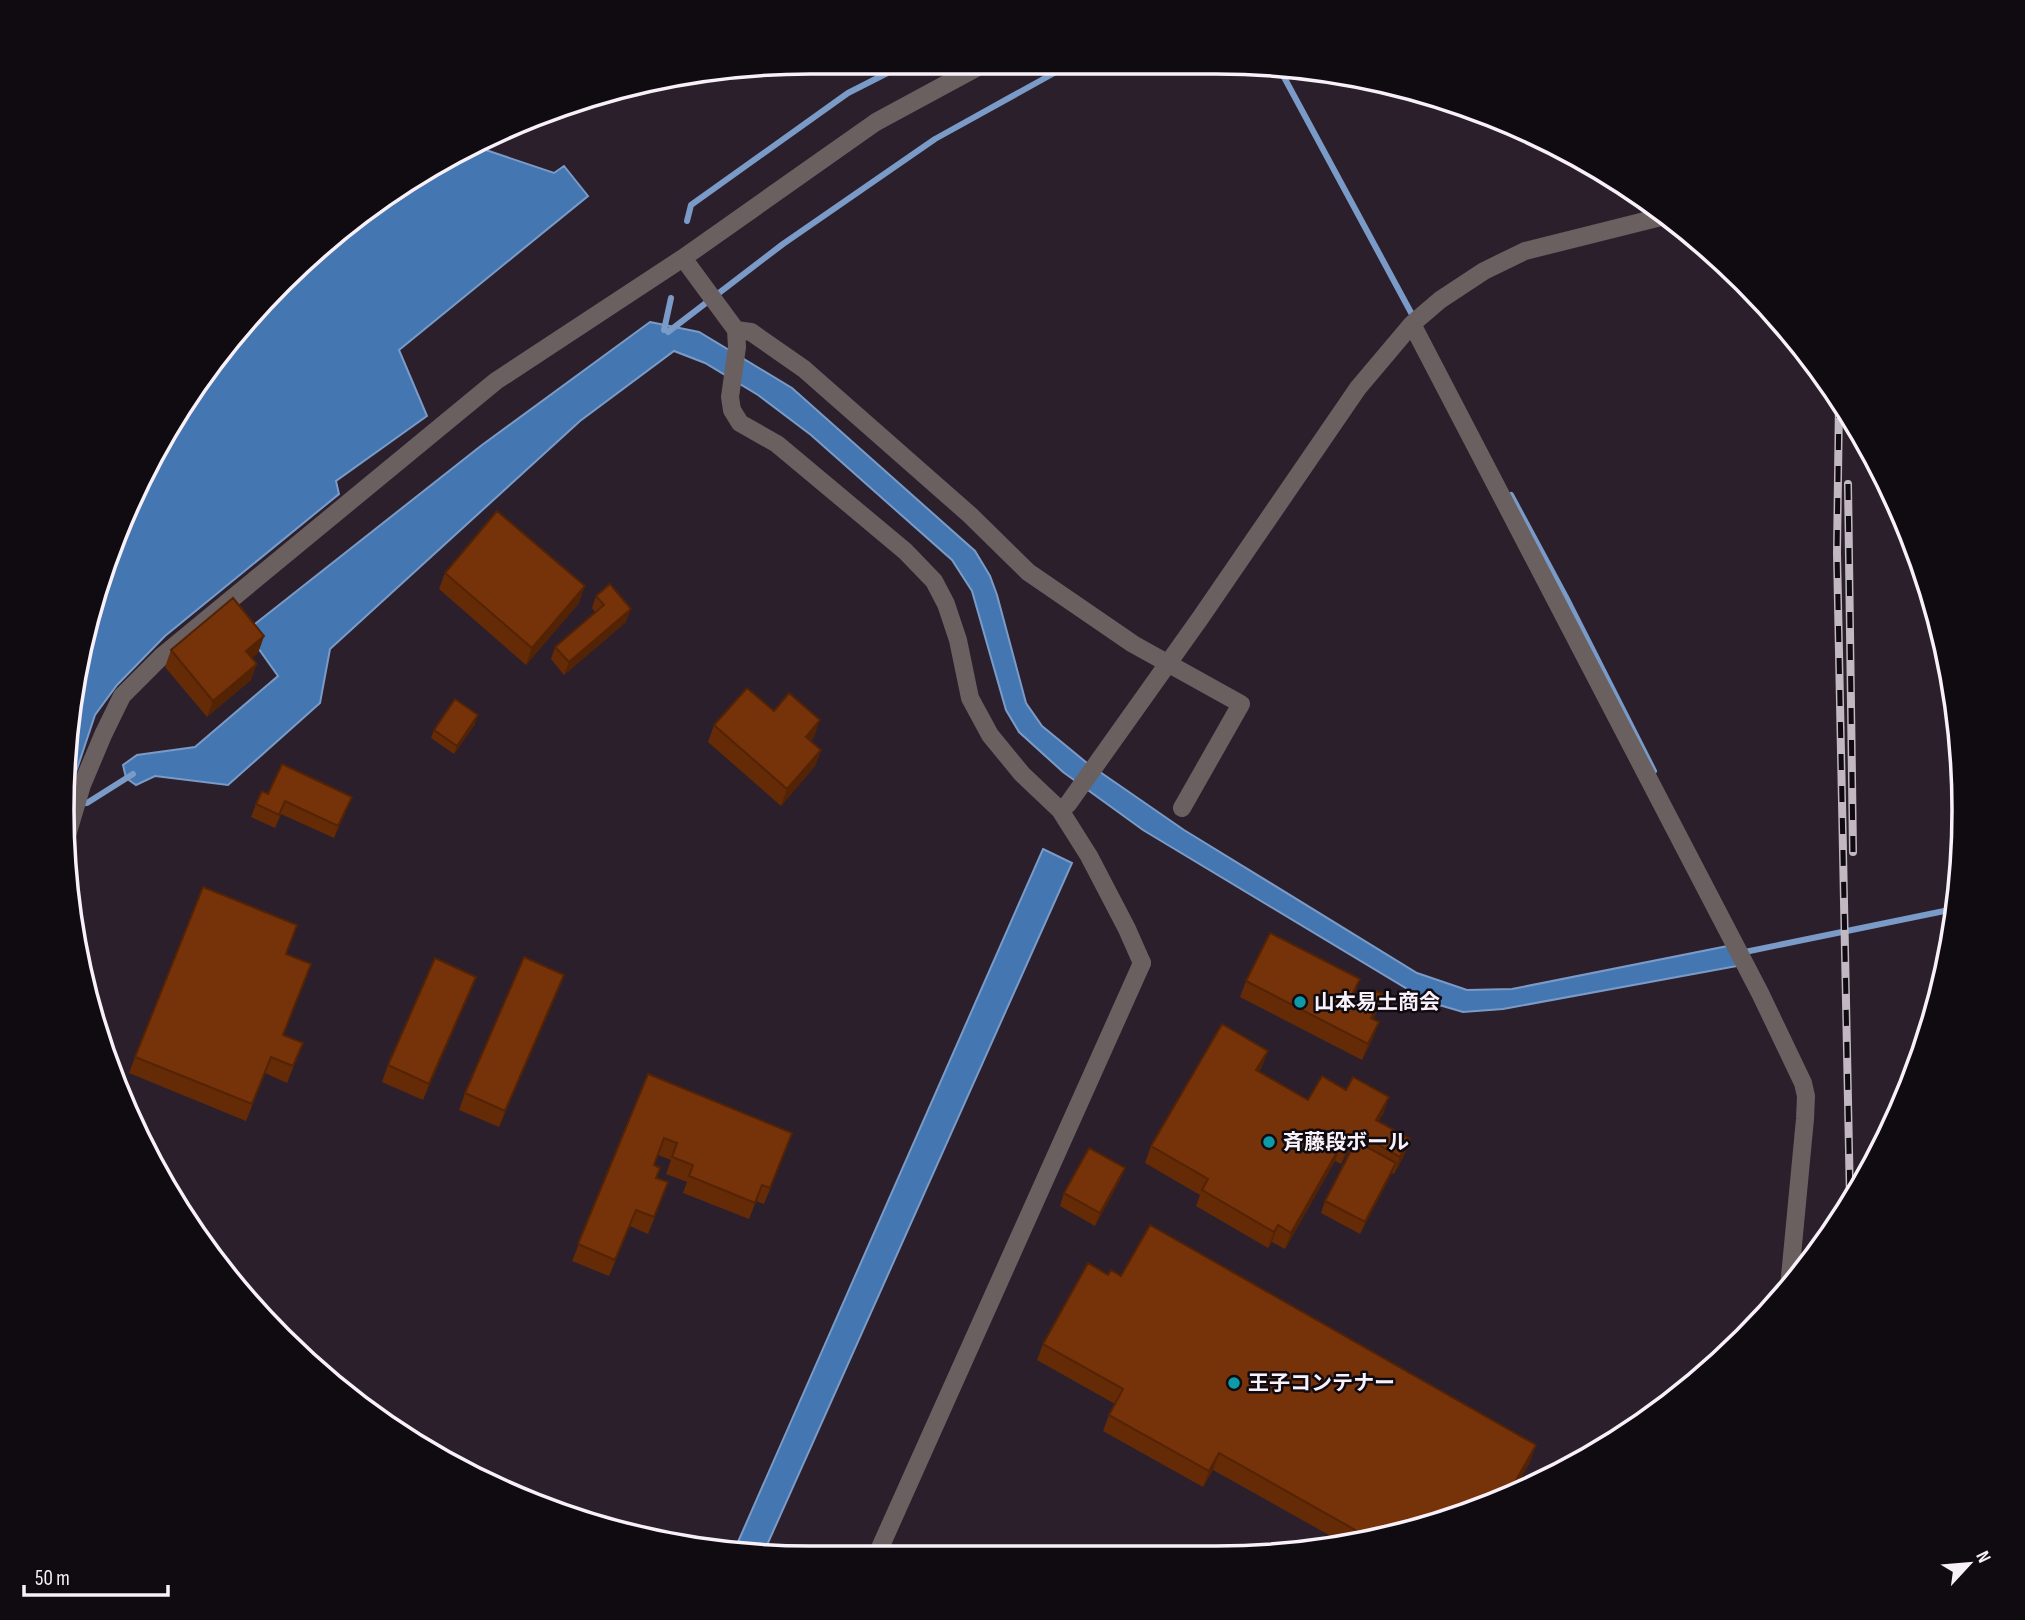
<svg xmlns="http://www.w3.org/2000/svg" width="2025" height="1620" font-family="'Sofia Sans Condensed','Noto Sans JP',sans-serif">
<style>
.water{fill:#4476b1;stroke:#7a9bc7;stroke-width:2}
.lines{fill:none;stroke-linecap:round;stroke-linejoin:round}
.stream{stroke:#7a9bc7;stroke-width:6}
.minor{stroke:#6a6060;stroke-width:18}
.tertiary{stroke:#6a6060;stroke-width:18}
.rail-casing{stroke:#c1b8c2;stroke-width:8}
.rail{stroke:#100b11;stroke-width:5;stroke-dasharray:16;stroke-linecap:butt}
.wall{fill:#652b07}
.shaded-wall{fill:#532306}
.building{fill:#763208;stroke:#532306;stroke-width:2}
.culture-dot{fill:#0f9aa8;stroke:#100b11;stroke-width:2.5}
.labels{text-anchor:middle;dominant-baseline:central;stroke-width:5;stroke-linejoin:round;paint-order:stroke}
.poi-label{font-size:21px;font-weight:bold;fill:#f9f1fa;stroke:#100b11;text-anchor:start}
.rim{fill:none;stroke:#f9f1fa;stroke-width:3.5}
</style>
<rect width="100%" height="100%" fill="#2b1f2c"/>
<path class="water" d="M474,146L554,173L564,166L588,196L399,350L427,416L336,481L339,494L165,636L117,685L95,715L62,814L87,616L162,435L281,280L436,161Z
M650,322L699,332L792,388L975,551L990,576L997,595L1026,703L1042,726L1087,763L1184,830L1417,973L1467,990L1512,989L1728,946L1737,966L1503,1009L1463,1012L1429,1002L1143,830L1063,772L1019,732L1006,710L972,591L952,560L811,435L758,395L705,363L674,351L580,421L330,649L320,703L228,785L155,776L136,785L126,778L123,765L137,755L195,747L278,676L246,631L482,445Z
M1043,849L1072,863L763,1554L734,1551Z"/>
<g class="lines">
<path class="stream" d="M1278,66L1415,320
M687,221L691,205L848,93L909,62
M664,330L671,298
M668,332L783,244L935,139L1074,62
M1511,495L1568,601L1654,771
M65,804L87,803L133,774
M1740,953L1954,909
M1781,1296L1782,1283"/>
<path class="minor" d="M683,258L736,330L737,347L730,397L732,410L740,423L777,444L905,551L934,581L946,604L958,640L970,698L990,735L1022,774L1060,810L1089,856L1127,929L1142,963
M1412,324L1760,993L1803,1083L1806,1096L1805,1119L1789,1287
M736,330L751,332L804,369L970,515L1028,572L1133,644L1241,704L1182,808
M1060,810L1068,804L1201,617L1358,388L1412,324L1440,300L1484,271L1525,251L1665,216
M65,842L82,785L103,735L122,696L161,657L496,381L683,258L876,122L987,62"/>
<path class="tertiary" d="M875,1559L1142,963"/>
<defs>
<path id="rail" d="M1839,402L1837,553L1850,1200
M1848,484L1853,852"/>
</defs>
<use href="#rail" class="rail-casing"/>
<use href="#rail" class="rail"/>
</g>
<path class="wall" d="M445,573L579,603L526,665L439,589Z
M596,596L626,622L564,675L551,659L555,647L595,612L592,608Z
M264,636L258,653L252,658L251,680L207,717L165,667L171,650Z
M774,711L814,737L811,741L821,750L815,766L781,806L708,742L714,725Z
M475,724L454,754L431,738L434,730Z
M268,794L347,809L334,838L281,814L275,828L251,817L256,804Z
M286,954L283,1035L303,1043L287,1083L265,1073L246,1121L129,1073L135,1057Z
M564,975L558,991L499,1127L459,1110L465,1093Z
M476,977L470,993L423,1100L382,1082L388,1065Z
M1246,981L1354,996L1351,1002L1366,1010L1377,1011L1373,1019V1038L1362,1060L1240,997Z
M1268,1051L1259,1072L1308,1100L1346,1090L1389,1097L1383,1114L1378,1121L1404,1156L1394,1174L1392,1173L1360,1234L1321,1213L1325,1201L1352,1150L1350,1148L1341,1164L1335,1161L1285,1249L1272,1242L1268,1248L1196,1206L1200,1195L1145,1163L1151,1146Z
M648,1074L786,1150L764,1204L756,1201L749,1219L683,1193L687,1182L666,1174L671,1160L658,1155L654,1165L662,1199L648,1234L630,1226L609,1276L572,1261Z
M1120,1180L1095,1226L1060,1206L1064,1193Z
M1108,1275L1121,1276L1530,1462L1514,1490L1409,1533L1345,1544L1213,1470L1203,1487L1103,1431L1109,1415L1115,1404L1037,1360L1043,1344Z"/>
<path class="shaded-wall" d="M585,586L579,603L526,665L532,648Z
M631,609L626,622L564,675L569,662Z
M264,636L258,653L240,668L246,651Z
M257,664L251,680L207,717L213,701Z
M478,715L475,724L454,754L457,746Z
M820,720L814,737L800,753L806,737Z
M821,750L815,766L781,806L787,789Z
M352,797L347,809L334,838L338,826Z
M564,975L558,991L499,1127L505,1111Z
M476,977L470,993L423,1100L429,1084Z
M1360,979L1354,996L1343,1018L1349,1001Z
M1383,994L1377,1011L1365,1034L1371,1018Z
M1379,1022L1373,1038L1362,1060L1368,1044Z
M1268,1051L1262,1067L1250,1087L1256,1070Z
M1389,1097L1383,1114L1370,1136L1376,1120Z
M1356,1132L1350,1148L1341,1164L1347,1148Z
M1410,1139L1404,1156L1394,1174L1400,1157Z
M1341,1145L1335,1161L1285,1249L1291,1233Z
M1396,1163L1391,1175L1360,1234L1365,1222Z
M1125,1168L1120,1180L1095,1226L1100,1213Z
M1278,1225L1272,1242L1268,1248L1274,1232Z
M1536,1445L1530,1462L1514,1490L1510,1491Z
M1219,1453L1213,1470L1203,1487L1209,1471Z"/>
<path class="building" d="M497,511L585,586L532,648L445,573Z
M610,584L631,609L569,662L555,647L604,605L596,596Z
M233,598L264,636L246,651L257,664L213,701L171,650Z
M747,688L774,711L789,693L820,720L806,737L821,750L787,789L714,725Z
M455,699L478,715L457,746L434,730Z
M282,764L352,797L338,826L285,801L279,815L256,804L262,791L268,794Z
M203,887L297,925L286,954L311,964L283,1035L303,1043L293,1066L271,1057L252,1104L135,1057Z
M1270,933L1360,979L1349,1001L1366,1010L1376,991L1383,994L1371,1018L1379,1022L1368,1044L1246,981Z
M524,957L564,975L505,1111L465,1093Z
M435,958L476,977L429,1084L388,1065Z
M1222,1024L1268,1051L1256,1070L1308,1100L1322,1076L1346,1090L1353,1077L1389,1097L1376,1120L1410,1139L1400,1157L1356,1132L1347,1148L1341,1145L1291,1233L1278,1225L1274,1232L1202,1190L1208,1179L1151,1146Z
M648,1074L792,1133L770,1188L762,1185L755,1203L689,1176L693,1165L672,1157L677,1143L664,1138L654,1165L660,1168L656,1178L668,1182L654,1217L636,1210L615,1260L578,1244Z
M1356,1141L1396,1163L1365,1222L1325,1201Z
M1089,1148L1125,1168L1100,1213L1064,1193Z
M1150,1225L1536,1445L1510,1491L1409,1533L1350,1543L1357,1531L1219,1453L1209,1471L1109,1415L1123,1389L1043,1344L1088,1263L1108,1275L1111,1270L1121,1276Z"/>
<g class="culture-dot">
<circle cx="1300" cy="1002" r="7"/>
<circle cx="1269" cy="1142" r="7"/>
<circle cx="1234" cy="1383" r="7"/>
</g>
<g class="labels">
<g class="poi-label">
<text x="1314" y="1002">山本易土商会</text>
<text x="1283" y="1142">斉藤段ボール</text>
<text x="1248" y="1383">王子コンテナー</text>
</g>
</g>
<path d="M0 0H2025V1620H0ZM810 74H1216A736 736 0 0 1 1952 810V810A736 736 0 0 1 1216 1546H810A736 736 0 0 1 74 810V810A736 736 0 0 1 810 74Z" fill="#100b11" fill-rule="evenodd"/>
<path class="rim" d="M810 74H1216A736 736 0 0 1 1952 810V810A736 736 0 0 1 1216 1546H810A736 736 0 0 1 74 810V810A736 736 0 0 1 810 74Z"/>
<g transform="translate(1969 1564) rotate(64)" stroke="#100b11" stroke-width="5" paint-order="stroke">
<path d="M0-5L12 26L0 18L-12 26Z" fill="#f9f1fa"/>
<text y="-10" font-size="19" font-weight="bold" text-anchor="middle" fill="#f9f1fa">N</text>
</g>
<path d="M24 1585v10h144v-10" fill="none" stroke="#f9f1fa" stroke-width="3.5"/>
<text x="35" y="1585" font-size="21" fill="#f9f1fa" stroke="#100b11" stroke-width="5" paint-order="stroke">50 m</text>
</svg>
